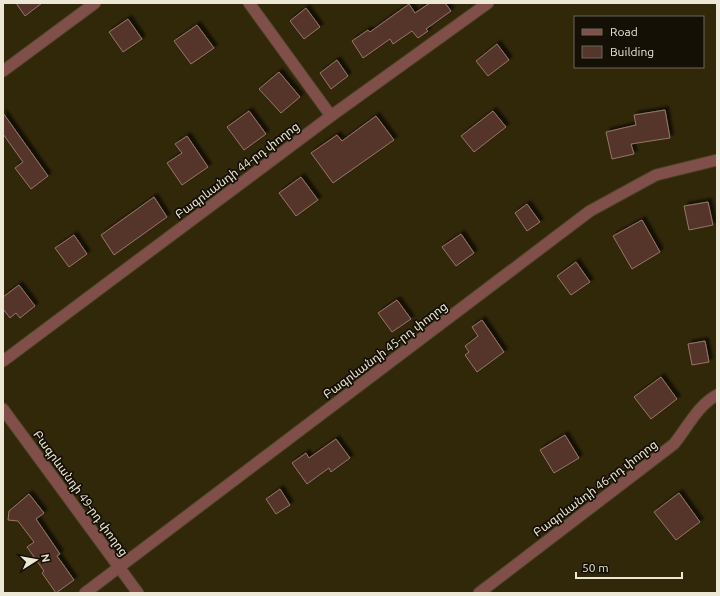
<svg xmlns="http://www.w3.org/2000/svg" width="720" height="596" font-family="Ubuntu,'Noto Sans Armenian',sans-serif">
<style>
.building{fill:#54362c;stroke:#98756a;filter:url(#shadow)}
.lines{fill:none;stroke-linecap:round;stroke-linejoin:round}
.minor-casing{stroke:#4b4226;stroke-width:13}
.minor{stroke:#814f4a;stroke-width:11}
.labels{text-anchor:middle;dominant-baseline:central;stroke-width:3.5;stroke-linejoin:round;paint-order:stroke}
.street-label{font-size:12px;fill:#ede7d6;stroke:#151005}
</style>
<defs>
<filter id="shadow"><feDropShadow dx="3.5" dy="-3.5" stdDeviation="1" flood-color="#0009"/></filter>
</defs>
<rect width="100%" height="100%" fill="#312709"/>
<path class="building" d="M16,3H42L25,16Z
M430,3H445L451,11L426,29L428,31L418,38L412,31L393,44L390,39L363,58L352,41L368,30L370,32L409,4L415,13Z
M306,8L320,27L304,39L290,21Z
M128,19L142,39L123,52L109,32Z
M197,25L214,48L191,64L174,41Z
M497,44L509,60L488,76L476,61Z
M337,60L348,76L331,89L320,73Z
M279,72L300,97L281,113L259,89Z
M665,110L670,138L631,144L634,154L612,159L606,132L636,125L634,115Z
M249,111L266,134L244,150L227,127Z
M493,111L506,127L474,152L461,136Z
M3,113L48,176L31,189L15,168L23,162L3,134Z
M376,116L394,140L333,183L311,153L337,135L342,141Z
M187,136L208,167L182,185L167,163L182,153L175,144Z
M301,177L318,200L296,216L279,193Z
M154,197L167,217L114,255L101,235Z
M708,202L713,225L689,230L684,206Z
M527,204L540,222L527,231L515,213Z
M642,220L660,252L632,269L613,236Z
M461,234L474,253L456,266L442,247Z
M74,235L87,254L69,267L55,248Z
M576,262L590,282L571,295L557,276Z
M19,285L35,306L20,318L16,313L10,318L3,309V297Z
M397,300L411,319L392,332L378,313Z
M482,320L504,352L477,372L465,355L469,352L465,346L478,336L472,327Z
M705,341L709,362L692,365L688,344Z
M661,377L677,399L651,419L634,397Z
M565,435L579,458L554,473L540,450Z
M336,439L350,458L331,472L329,468L307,484L292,463L306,453L309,458Z
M280,489L290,505L276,514L266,499Z
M679,493L700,522L676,540L654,512Z
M29,494L44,513L36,519L60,554L57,556L74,580L56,593L42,573L44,571L27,547L34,542L18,521L8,520L9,511Z"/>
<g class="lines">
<defs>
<path id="minor" d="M249,3L331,116
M3,71L95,3
M3,361L331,116L488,3
M3,409L138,593
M85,593L590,211L656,175L717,160
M479,593L674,444C687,428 698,405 717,395"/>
</defs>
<use href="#minor" class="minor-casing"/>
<use href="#minor" class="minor"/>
</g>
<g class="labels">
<g class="street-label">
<text transform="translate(237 170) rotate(-37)">Բագրևանդի 44-րդ փողոց</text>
<text transform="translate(385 350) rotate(-37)">Բագրևանդի 45-րդ փողոց</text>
<text transform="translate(595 488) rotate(-37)">Բագրևանդի 46-րդ փողոց</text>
<text transform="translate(81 493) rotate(54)">Բագրևանդի 49-րդ փողոց</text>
</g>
</g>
<rect width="720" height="596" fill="none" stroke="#ede7d6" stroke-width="8"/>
<rect x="574" y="16" width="130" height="52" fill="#151005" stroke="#6b6659"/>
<rect x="582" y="29" width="20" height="6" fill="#814f4a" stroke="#6b6659"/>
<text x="610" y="36" font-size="12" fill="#ede7d6">Road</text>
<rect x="582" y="46" width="20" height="12" fill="#54362c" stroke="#6b6659"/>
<text x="610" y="56" font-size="12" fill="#ede7d6">Building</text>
<g transform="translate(36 560) rotate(79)" stroke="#151005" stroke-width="3" paint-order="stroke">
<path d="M0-3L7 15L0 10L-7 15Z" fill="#ede7d6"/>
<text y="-6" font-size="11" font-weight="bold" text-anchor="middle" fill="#ede7d6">N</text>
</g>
<path d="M576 572v6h106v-6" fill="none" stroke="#ede7d6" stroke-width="2"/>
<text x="582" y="572" font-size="12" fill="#ede7d6" stroke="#151005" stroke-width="3" paint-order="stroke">50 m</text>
</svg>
